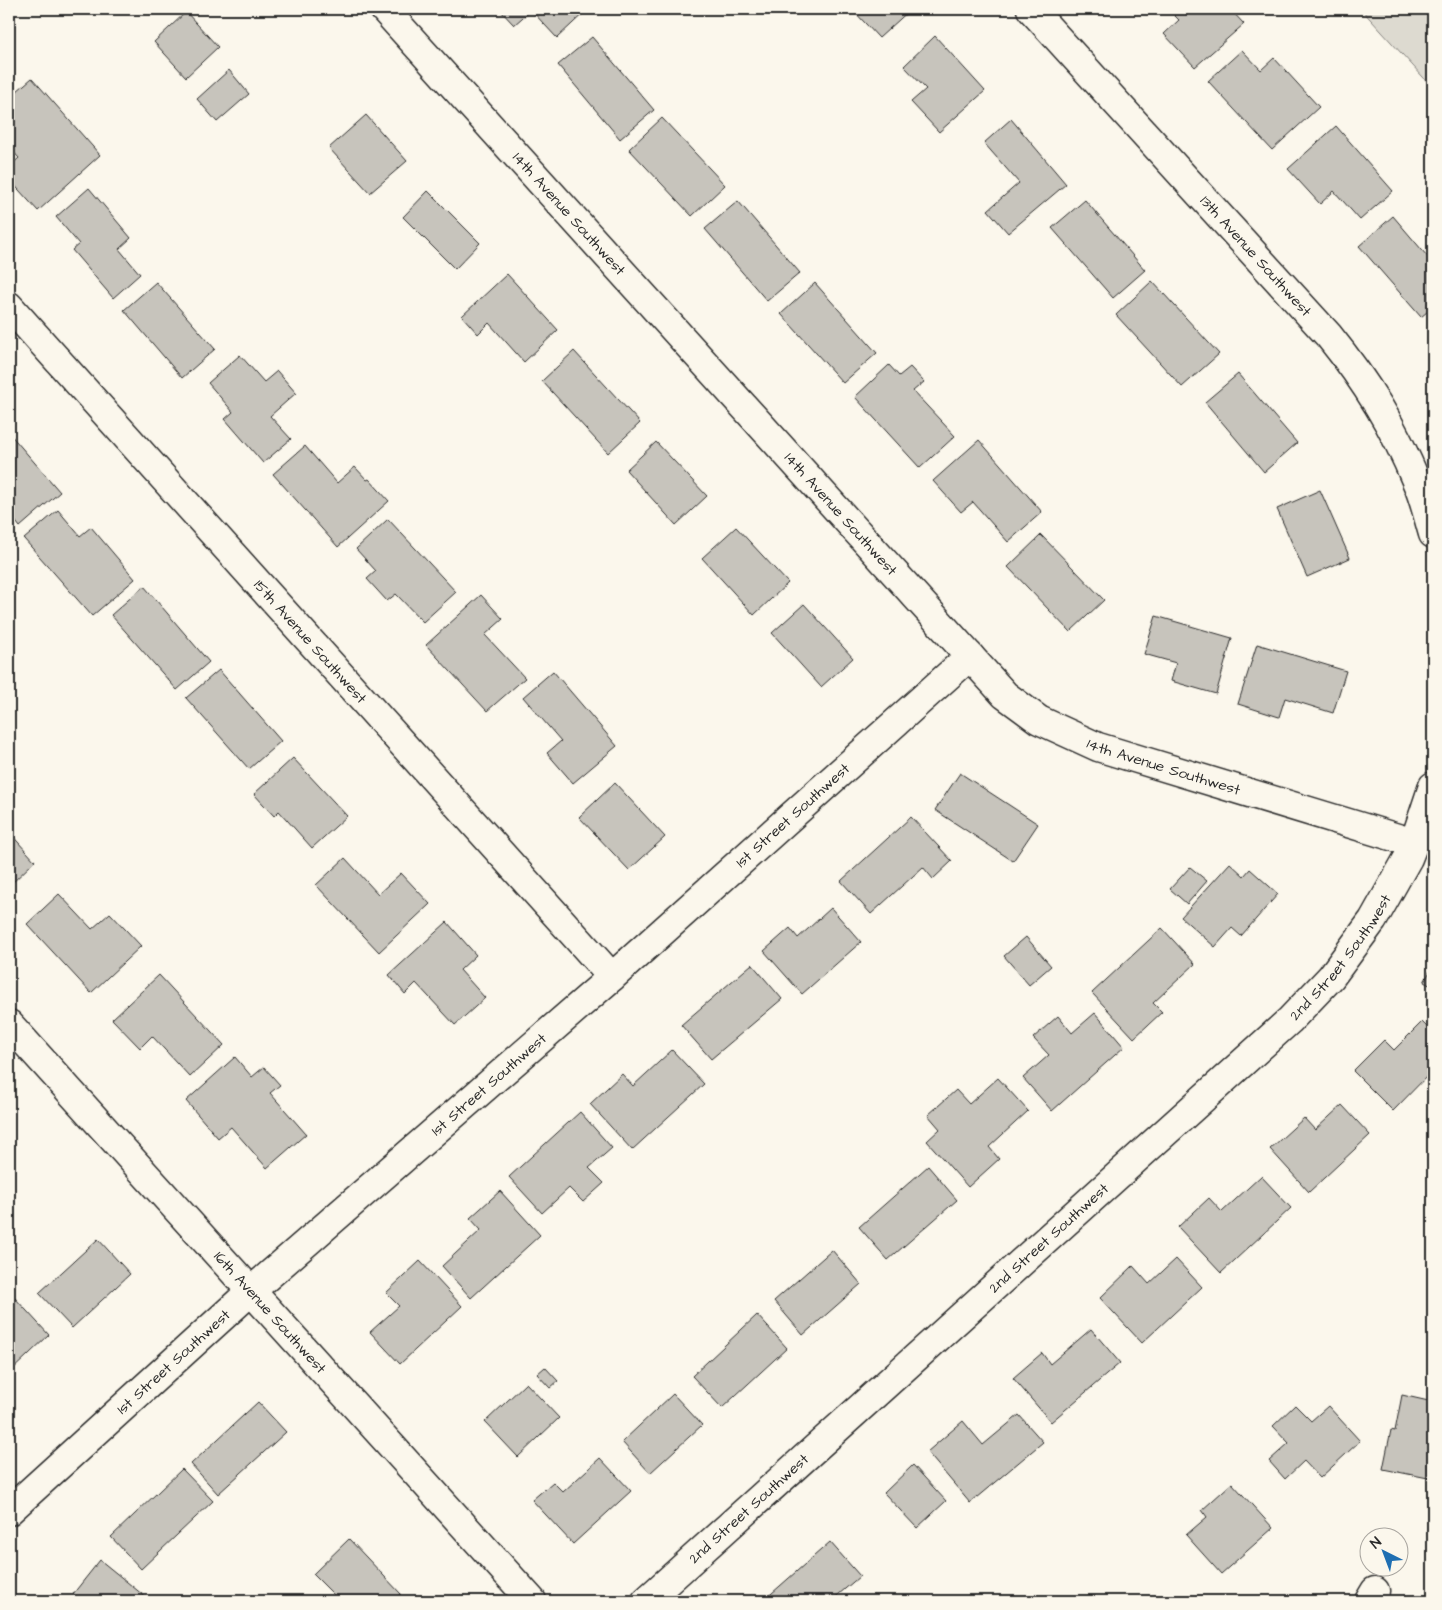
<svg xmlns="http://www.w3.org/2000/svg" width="1442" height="1610" font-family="'Architects Daughter',sans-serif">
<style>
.green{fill:#dddad0;stroke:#84827e}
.building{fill:#c7c4bc;stroke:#2b2b2b}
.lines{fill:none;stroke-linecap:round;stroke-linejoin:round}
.minor-casing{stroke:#2b2b2b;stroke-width:31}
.tertiary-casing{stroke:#2b2b2b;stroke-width:31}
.minor{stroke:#fbf7ec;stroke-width:28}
.tertiary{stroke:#fbf7ec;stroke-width:28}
.labels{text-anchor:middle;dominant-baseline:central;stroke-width:4;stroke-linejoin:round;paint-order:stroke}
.street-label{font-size:15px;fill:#2b2b2b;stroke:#fbf7ec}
</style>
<rect width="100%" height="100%" fill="#fbf7ec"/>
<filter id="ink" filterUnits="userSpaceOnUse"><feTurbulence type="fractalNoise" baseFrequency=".02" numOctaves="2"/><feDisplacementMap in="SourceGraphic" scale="10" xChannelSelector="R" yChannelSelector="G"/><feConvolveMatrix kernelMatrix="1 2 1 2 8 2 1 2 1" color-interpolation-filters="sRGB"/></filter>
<g filter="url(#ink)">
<path class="green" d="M1361,9H1433V88Z"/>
<path class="building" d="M499,9H588L557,38L531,10L514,25Z
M852,9H911L879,38Z
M1168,9H1230L1244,24L1195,67L1164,34L1179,20Z
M186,12L218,47L186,77L154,42Z
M935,36L985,91L939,132L911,102L926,89L904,66Z
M592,37L654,110L620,139L558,65Z
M1242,50L1261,70L1274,58L1319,107L1272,150L1208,81Z
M229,70L249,94L217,122L197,99Z
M32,78L100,155L38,211L9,179V167L19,158L9,147V98Z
M366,115L407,161L370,193L329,148Z
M662,118L725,185L692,216L629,149Z
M1011,119L1066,184L1008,233L988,210L1019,183L984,143Z
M1336,126L1393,191L1360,220L1334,191L1320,204L1288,169Z
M89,188L131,238L119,249L140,274L113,298L72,250L79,244L56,217Z
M428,191L480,243L455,269L403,217Z
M1085,200L1145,270L1113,298L1052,228Z
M738,201L800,273L767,301L705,229Z
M1393,216L1433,263V307L1421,317L1359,246Z
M507,274L558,330L524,362L489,323L478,334L462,316Z
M1152,281L1219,354L1182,387L1116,315Z
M156,282L215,349L182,378L124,310Z
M815,283L877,353L843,383L781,314Z
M574,351L640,423L608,453L542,381Z
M240,355L264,382L277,371L296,393L270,416L291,439L263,463L225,419L233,412L208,383Z
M889,365L899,376L910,367L924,382L913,391L955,436L920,468L855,397Z
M1238,374L1297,443L1264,472L1205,402Z
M9,433L60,492L20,527L9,513Z
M979,440L1042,512L1008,542L973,502L961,512L933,481Z
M656,442L707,496L676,525L626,470Z
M305,446L337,483L355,467L367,480L369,479L389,501L338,547L273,474Z
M1320,490L1350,558L1307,577L1277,509Z
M58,510L80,536L91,527L135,579L92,616L24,539Z
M388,519L456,592L423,622L396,594L387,601L367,579L376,571L356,549Z
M736,527L788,583L754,615L702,558Z
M1041,535L1104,600L1070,632L1008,567Z
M144,586L209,662L177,690L111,615Z
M481,595L503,619L485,635L525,678L487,711L426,645Z
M804,604L853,658L821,687L772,633Z
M1156,616L1232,638L1216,694L1171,681L1176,663L1144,654Z
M1257,644L1346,671L1333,713L1285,698L1279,717L1238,704Z
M219,670L281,741L249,769L186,698Z
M553,671L617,746L573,783L547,753L561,741L523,697Z
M293,758L347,816L312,848L279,811L274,816L254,794Z
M960,773L1038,824L1013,861L935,810Z
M615,783L665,837L629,870L579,817Z
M911,817L952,861L933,879L923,867L871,914L841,881Z
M9,832L35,861L9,886Z
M345,858L378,894L401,873L430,904L379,952L316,885Z
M1230,863L1244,876L1250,869L1278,894L1241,936L1232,928L1215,947L1181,917Z
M1190,867L1207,881L1187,904L1170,889Z
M59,894L92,929L110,913L141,946L91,993L27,924Z
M831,908L861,942L802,994L764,951L790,928L798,938Z
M447,922L476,955L460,970L485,998L455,1025L416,983L405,994L389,975Z
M1162,928L1195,964L1153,1003L1162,1012L1134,1038L1092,993Z
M1026,937L1051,966L1029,985L1004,956Z
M752,964L782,999L711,1059L681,1025Z
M1433,966V987L1424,982Z
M159,975L224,1045L190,1077L152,1036L140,1048L112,1019Z
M1095,1013L1124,1047L1052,1111L1023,1078L1049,1055L1033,1038L1058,1016L1072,1033Z
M1422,1022L1433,1033V1070L1393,1111L1353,1071L1384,1040L1394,1050Z
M672,1050L704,1084L632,1150L590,1104L622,1074L633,1086Z
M235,1057L252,1077L264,1067L280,1085L270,1093L306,1134L267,1168L231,1127L218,1138L186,1101Z
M998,1078L1028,1111L989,1147L999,1159L968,1187L927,1141L940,1129L928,1115L956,1090L969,1104Z
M1342,1105L1370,1135L1309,1192L1270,1149L1304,1118L1315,1130Z
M580,1112L612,1148L589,1168L604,1183L583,1202L569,1188L542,1213L509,1177Z
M928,1166L957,1200L888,1260L859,1227Z
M1261,1176L1291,1208L1221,1273L1178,1227L1209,1198L1222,1212Z
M500,1191L540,1235L471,1298L442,1266L481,1230L470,1218Z
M98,1239L130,1274L72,1328L39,1293Z
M832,1250L861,1284L803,1335L774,1301Z
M1176,1259L1202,1287L1142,1343L1100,1298L1133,1266L1149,1284Z
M420,1261L462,1306L400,1364L370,1332L399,1306L386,1293Z
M15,1298L49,1335L9,1373V1304Z
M757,1315L787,1348L722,1408L692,1376Z
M1091,1329L1120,1363L1051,1422L1013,1378L1042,1353L1050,1364Z
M545,1367L558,1381L550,1388L537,1374Z
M526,1383L559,1418L518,1457L485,1422Z
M673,1394L702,1425L650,1473L622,1442Z
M1402,1395L1433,1402V1479L1383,1469L1391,1430L1395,1431Z
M258,1402L286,1432L218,1494L191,1464Z
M1295,1405L1311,1421L1328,1406L1360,1441L1320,1478L1304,1461L1285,1479L1269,1461L1289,1443L1273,1426Z
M1019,1415L1043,1442L970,1503L927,1452L963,1421L983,1445Z
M600,1458L631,1491L573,1544L532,1500L553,1482L563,1492Z
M913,1465L946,1501L917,1528L884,1493Z
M182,1469L213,1501L141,1569L111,1537Z
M1232,1483L1273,1528L1221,1574L1186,1535L1207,1517L1202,1510Z
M349,1539L401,1594L393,1601H340L313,1574Z
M830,1542L860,1576L831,1601H763Z
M100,1560L148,1599L146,1601H83L73,1594Z"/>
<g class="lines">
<defs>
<g id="minor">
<path id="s1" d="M384,9L1005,695L1039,720L1098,747L1414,843"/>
<path id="s2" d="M1031,9L1329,336C1367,383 1394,427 1417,483C1424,499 1428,517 1433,534"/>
<path id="s3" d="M9,306L612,977"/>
<path id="s4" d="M9,1511L251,1291L612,977L970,656"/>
<path id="s5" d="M646,1601L1290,1020L1331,977L1373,920L1408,858L1414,843L1433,786"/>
<path d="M1369,1601L1375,1591"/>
</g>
<g id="tertiary">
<path id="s6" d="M9,1024L532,1601"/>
</g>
</defs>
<use href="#minor" class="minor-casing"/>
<use href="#tertiary" class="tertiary-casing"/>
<use href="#minor" class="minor"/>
<use href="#tertiary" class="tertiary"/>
</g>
</g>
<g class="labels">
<g class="street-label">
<text stroke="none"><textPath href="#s1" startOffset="276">14th Avenue Southwest</textPath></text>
<text stroke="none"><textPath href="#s2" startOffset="334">13th Avenue Southwest</textPath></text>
<text stroke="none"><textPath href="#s1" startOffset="681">14th Avenue Southwest</textPath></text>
<text stroke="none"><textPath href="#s3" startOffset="451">15th Avenue Southwest</textPath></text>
<text stroke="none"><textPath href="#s1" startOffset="1101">14th Avenue Southwest</textPath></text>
<text stroke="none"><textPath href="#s4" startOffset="1048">1st Street Southwest</textPath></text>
<text stroke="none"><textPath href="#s5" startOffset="948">2nd Street Southwest</textPath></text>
<text stroke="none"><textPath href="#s4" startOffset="642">1st Street Southwest</textPath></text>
<text stroke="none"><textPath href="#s5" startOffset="542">2nd Street Southwest</textPath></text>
<text stroke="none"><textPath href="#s6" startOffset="389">16th Avenue Southwest</textPath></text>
<text stroke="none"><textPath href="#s4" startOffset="222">1st Street Southwest</textPath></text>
<text stroke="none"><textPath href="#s5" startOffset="138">2nd Street Southwest</textPath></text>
</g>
</g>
<rect width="1442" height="1610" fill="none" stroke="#fbf7ec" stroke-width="30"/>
<rect x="15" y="15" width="1412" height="1580" fill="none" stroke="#2b2b2b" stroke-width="2" filter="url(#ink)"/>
<g transform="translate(1384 1552) rotate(318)"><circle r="24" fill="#fbf7ec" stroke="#a8a59f"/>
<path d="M0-4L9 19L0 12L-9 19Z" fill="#1f6fb2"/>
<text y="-8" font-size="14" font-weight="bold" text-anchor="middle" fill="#2b2b2b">N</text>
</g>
</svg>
